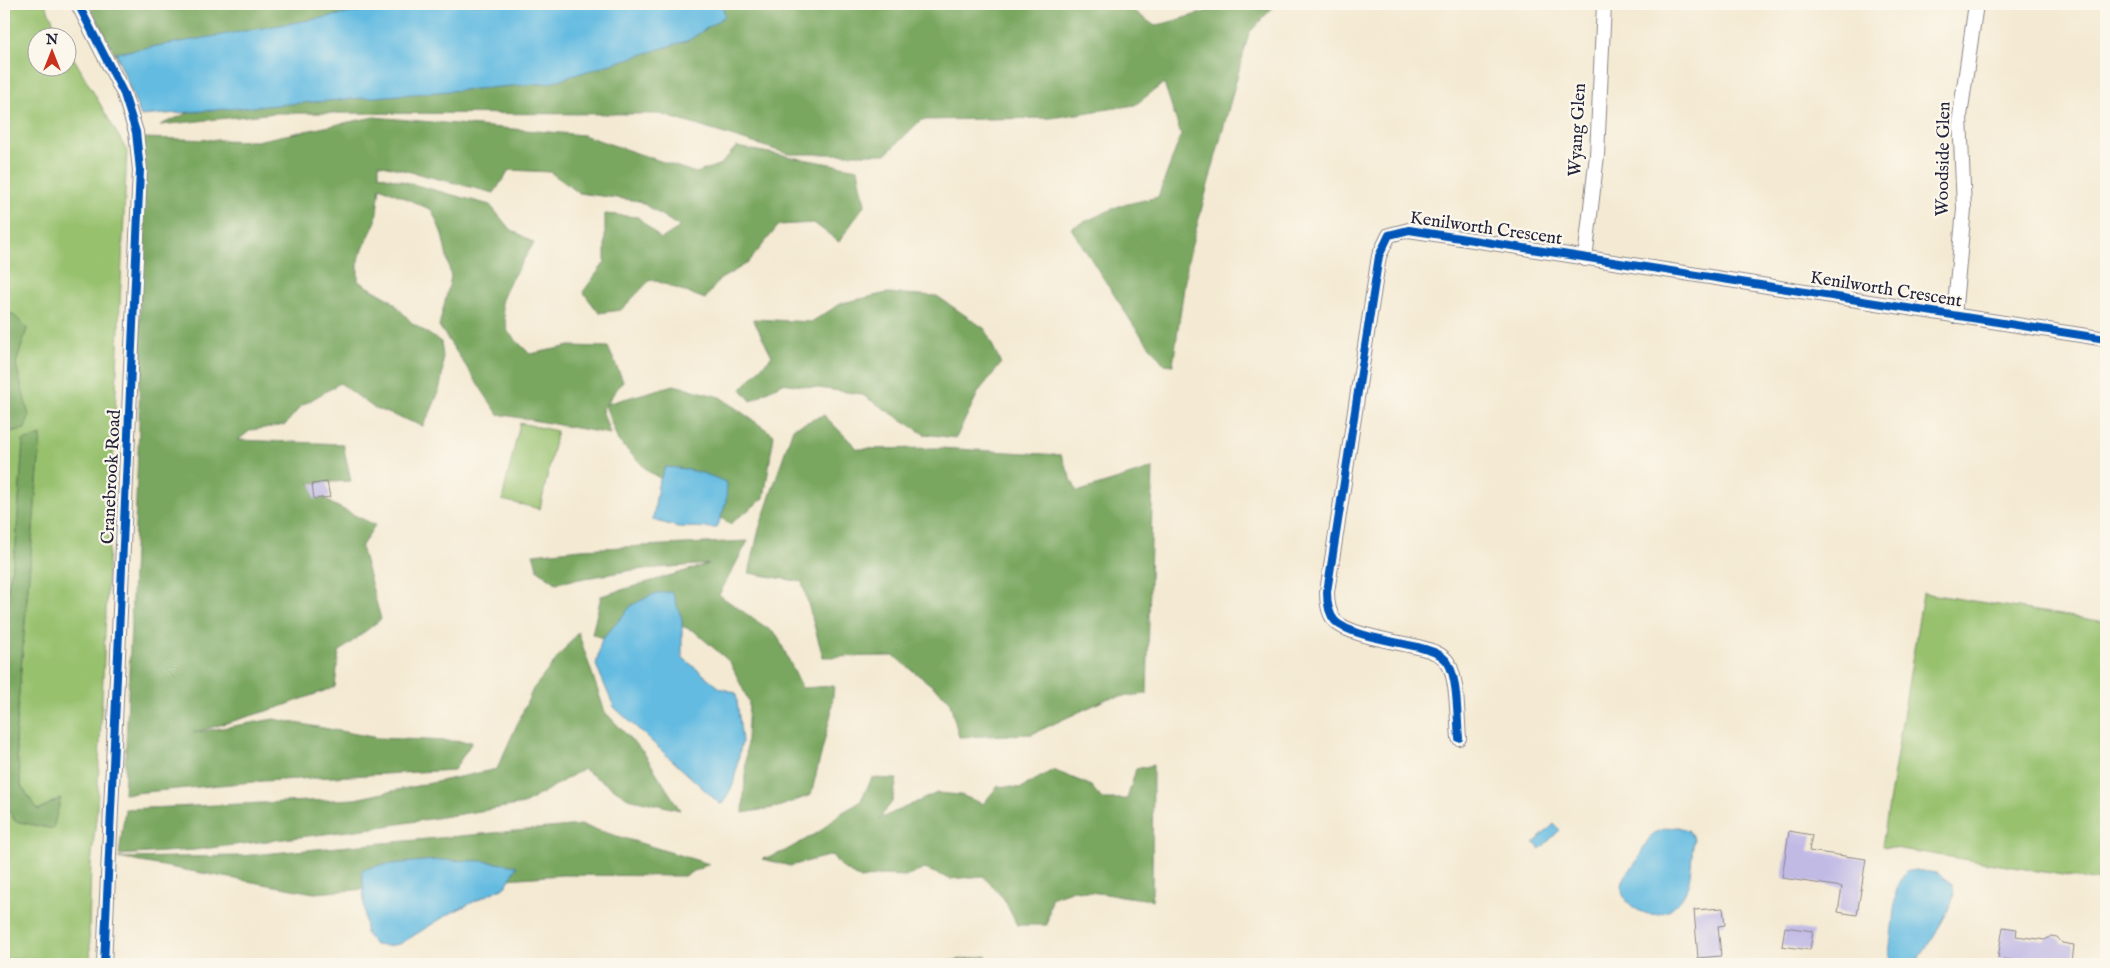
<svg xmlns="http://www.w3.org/2000/svg" width="2110" height="968" font-family="'IM FELL English',serif">
<style>
.green{fill:#98c16e;stroke:#5d7254}
.forest{fill:#7aa761;stroke:#4e644e}
.water{fill:#64bbe1;stroke:#436e8e}
.building{fill:#c1bae5}
.lines{fill:none;stroke-linecap:round;stroke-linejoin:round}
.minor-casing{stroke:#8b8687;stroke-width:16}
.minor{stroke:#fff;stroke-width:14}
.cycleway-casing{stroke:#fbf7ec;stroke-width:11}
.cycleway{stroke:#0057b8;stroke-width:8}
.labels{text-anchor:middle;dominant-baseline:central;stroke-width:4.5;stroke-linejoin:round;paint-order:stroke}
.street-label{font-size:18px;fill:#22223b;stroke:#fbf7ec}
</style>
<rect width="100%" height="100%" fill="#fbf7ec"/>
<filter id="ink" filterUnits="userSpaceOnUse"><feTurbulence type="fractalNoise" baseFrequency=".02" numOctaves="2"/><feDisplacementMap in="SourceGraphic" scale="10" xChannelSelector="R" yChannelSelector="G"/><feConvolveMatrix kernelMatrix="1 2 1 2 8 2 1 2 1" color-interpolation-filters="sRGB"/></filter>
<filter id="wash" filterUnits="userSpaceOnUse"><feTurbulence type="fractalNoise" baseFrequency=".0096" numOctaves="4" result="noise"/><feDisplacementMap in="SourceGraphic" scale="20" xChannelSelector="R" yChannelSelector="G"/><feGaussianBlur stdDeviation="1.12" result="paint"/><feColorMatrix in="noise" values="0 0 0 0 0 0 0 0 0 0 0 0 0 0 0 0 0 1.4 0 .05"/><feComposite in="paint" operator="in"/></filter>
<g filter="url(#wash)">
<rect width="100%" height="100%" fill="#f4ead3"/>
<path class="green" d="M4,4H45L61,37L38,38V68H68V48L127,151L97,810L91,865L89,929L91,964H71V959L4,960V801L15,821L53,829L60,798L38,810L21,786L15,739L41,435L23,441L16,545L4,610V433L25,429L21,386L16,364L27,328L13,314L4,313Z
M520,423L557,431L540,509L502,500Z
M1923,593L2106,622V882L1882,846Z"/>
<path class="forest" d="M88,4H554L131,83Z
M683,4H1124L1155,26L1219,8L1221,4H1276L1249,33L1188,259L1173,365L1164,364L1136,329L1071,228L1119,206L1158,197L1181,135L1164,83L1135,105L1051,118L921,120L886,154H789L660,114L276,113L160,125L316,58Z
M374,117L583,135L696,173L721,164L736,147L858,169L865,204L839,242L814,223L779,225L748,263L719,280L705,299L651,279L621,310L599,313L583,292L605,262V214L638,217L661,239L680,227L639,201L579,193L550,172L509,170L494,193L379,164V175L490,205L509,228L534,243L509,283L501,302L508,332L530,354L570,346L608,347L623,381L606,404L674,385L720,397L774,435L764,498L730,524L683,491L649,472L618,441L605,405L602,409L610,434L498,414L439,326L451,277L442,234L432,210L380,187L376,221L358,260V281L391,300L412,323L441,342C447,374 439,398 423,426L374,408L340,383L301,406L285,425L251,430L238,440L343,444L351,481L309,483L332,504L375,525L361,547L381,619L339,652L335,687L280,707L193,733L274,719L378,738L472,742L454,770L263,781L124,794L139,427L141,138L256,141Z
M887,293L937,296L985,329L1001,364L979,391L956,438L924,434L861,394L782,383L751,401L741,389L772,356L753,319L811,322L842,303Z
M4,313L13,314L27,328L16,364L29,416L25,429L4,433Z
M824,415L858,449L940,448L1061,455L1077,492L1153,468L1147,694L1109,698L1032,734L959,737L949,699L894,656L823,657L802,582L749,573L759,529L793,428Z
M41,435L15,739L21,786L38,810L61,798L53,829L15,821L4,801V610L16,545L23,441Z
M748,541L719,595L777,635L802,688L834,686L831,714L811,795L778,807L743,813L749,702L730,662L694,631L649,613L614,643L592,634L601,596L709,564L633,570L556,583L538,570L533,554L581,549Z
M578,632L605,712L644,753L680,810L628,798L583,769L524,804L373,828L194,850L119,855L125,809L355,799L497,769L533,689Z
M1153,765L1152,900L1074,890L1051,898L1047,925H1017L1004,899L983,876L950,879L925,869L907,876L881,875L861,879L841,867L832,855L790,866L763,859L783,852L819,832L838,815L860,802L872,778L897,779L892,802L879,819L937,793L961,795L983,804L998,786L1021,788L1053,770L1090,785L1102,799H1127L1136,769Z
M581,825L709,864L684,876L562,875L314,893L118,858L240,856Z
M986,956L992,964H943V962Z
M71,959V964H4V960Z"/>
<path class="water" d="M403,4H722L725,16L689,40L549,83L141,116L116,53Z
M665,467C687,468 707,473 727,483L726,503L717,528L678,527L653,520L658,485Z
M672,592L682,619V657L720,688L736,693L742,741L733,785L723,803L720,804L614,707L596,665L601,641L632,605L656,593Z
M1554,824L1560,830L1540,849L1534,843Z
M1678,827L1688,830L1694,839C1691,853 1692,881 1685,892C1673,914 1652,922 1632,906C1626,901 1621,895 1622,886C1623,874 1634,868 1639,857C1650,835 1652,829 1678,827Z
M436,860L483,861L517,866L506,886L447,915L400,944L387,946L375,945L366,934L362,870L380,865Z
M1915,870L1937,873L1952,884C1954,890 1954,893 1953,899C1950,910 1920,962 1911,964C1906,965 1900,964 1895,964L1889,955L1896,892L1899,882L1906,872Z"/>
<g id="blocks">
<path class="building" d="M327,482L330,497L314,499L312,484Z
M1789,831L1812,835L1809,851L1866,859L1857,915L1838,912L1842,887L1782,878Z
M1723,908L1725,925L1718,926L1721,956L1698,958L1694,910Z
M1785,927L1813,931L1810,950L1782,946Z
M2003,927L2017,929L2016,936L2045,940L2051,936L2057,937L2062,943L2074,945L2072,963L2057,961V964H2017V961L1998,958Z"/>
</g>
</g>
<g filter="url(#ink)">
<use href="#blocks" fill-opacity="0" stroke="#8b8687" stroke-width="1"/>
<g class="lines">
<defs>
<path id="minor" d="M78,4L124,94L136,132L140,170L104,964
M1585,259L1597,155L1604,4
M1954,316L1964,209L1960,116L1976,4
M1459,738C1457,718 1458,679 1448,663C1442,653 1429,650 1418,647C1398,642 1348,635 1335,621C1328,613 1327,602 1327,592L1379,256L1389,235L1409,230L2106,339"/>
</defs>
<use href="#minor" class="minor-casing"/>
<use href="#minor" class="minor"/>
<defs>
<path id="cycleway" d="M78,4L124,94L136,132L140,170L104,964
M1459,738C1457,718 1458,679 1448,663C1442,653 1429,650 1418,647C1398,642 1348,635 1335,621C1328,613 1327,602 1327,592L1379,256L1389,235L1409,230L2106,339"/>
</defs>
<use href="#cycleway" class="cycleway-casing"/>
<use href="#cycleway" class="cycleway"/>
</g>
</g>
<g class="labels">
<g class="street-label">
<text transform="translate(1578 130) rotate(-87)">Wyang Glen</text>
<text transform="translate(1944 159) rotate(-89)">Woodside Glen</text>
<text transform="translate(1486 229) rotate(8)">Kenilworth Crescent</text>
<text transform="translate(1886 290) rotate(9)">Kenilworth Crescent</text>
<text transform="translate(112 477) rotate(-87)">Cranebrook Road</text>
</g>
</g>
<rect width="2110" height="968" fill="none" stroke="#fbf7ec" stroke-width="20"/>
<g transform="translate(52 52)"><circle r="24" fill="#fbf7ec" stroke="#a4a2a5"/>
<path d="M0-4L9 19L0 12L-9 19Z" fill="#c8321e"/>
<text y="-8" font-size="14" font-weight="bold" text-anchor="middle" fill="#22223b">N</text>
</g>
</svg>
